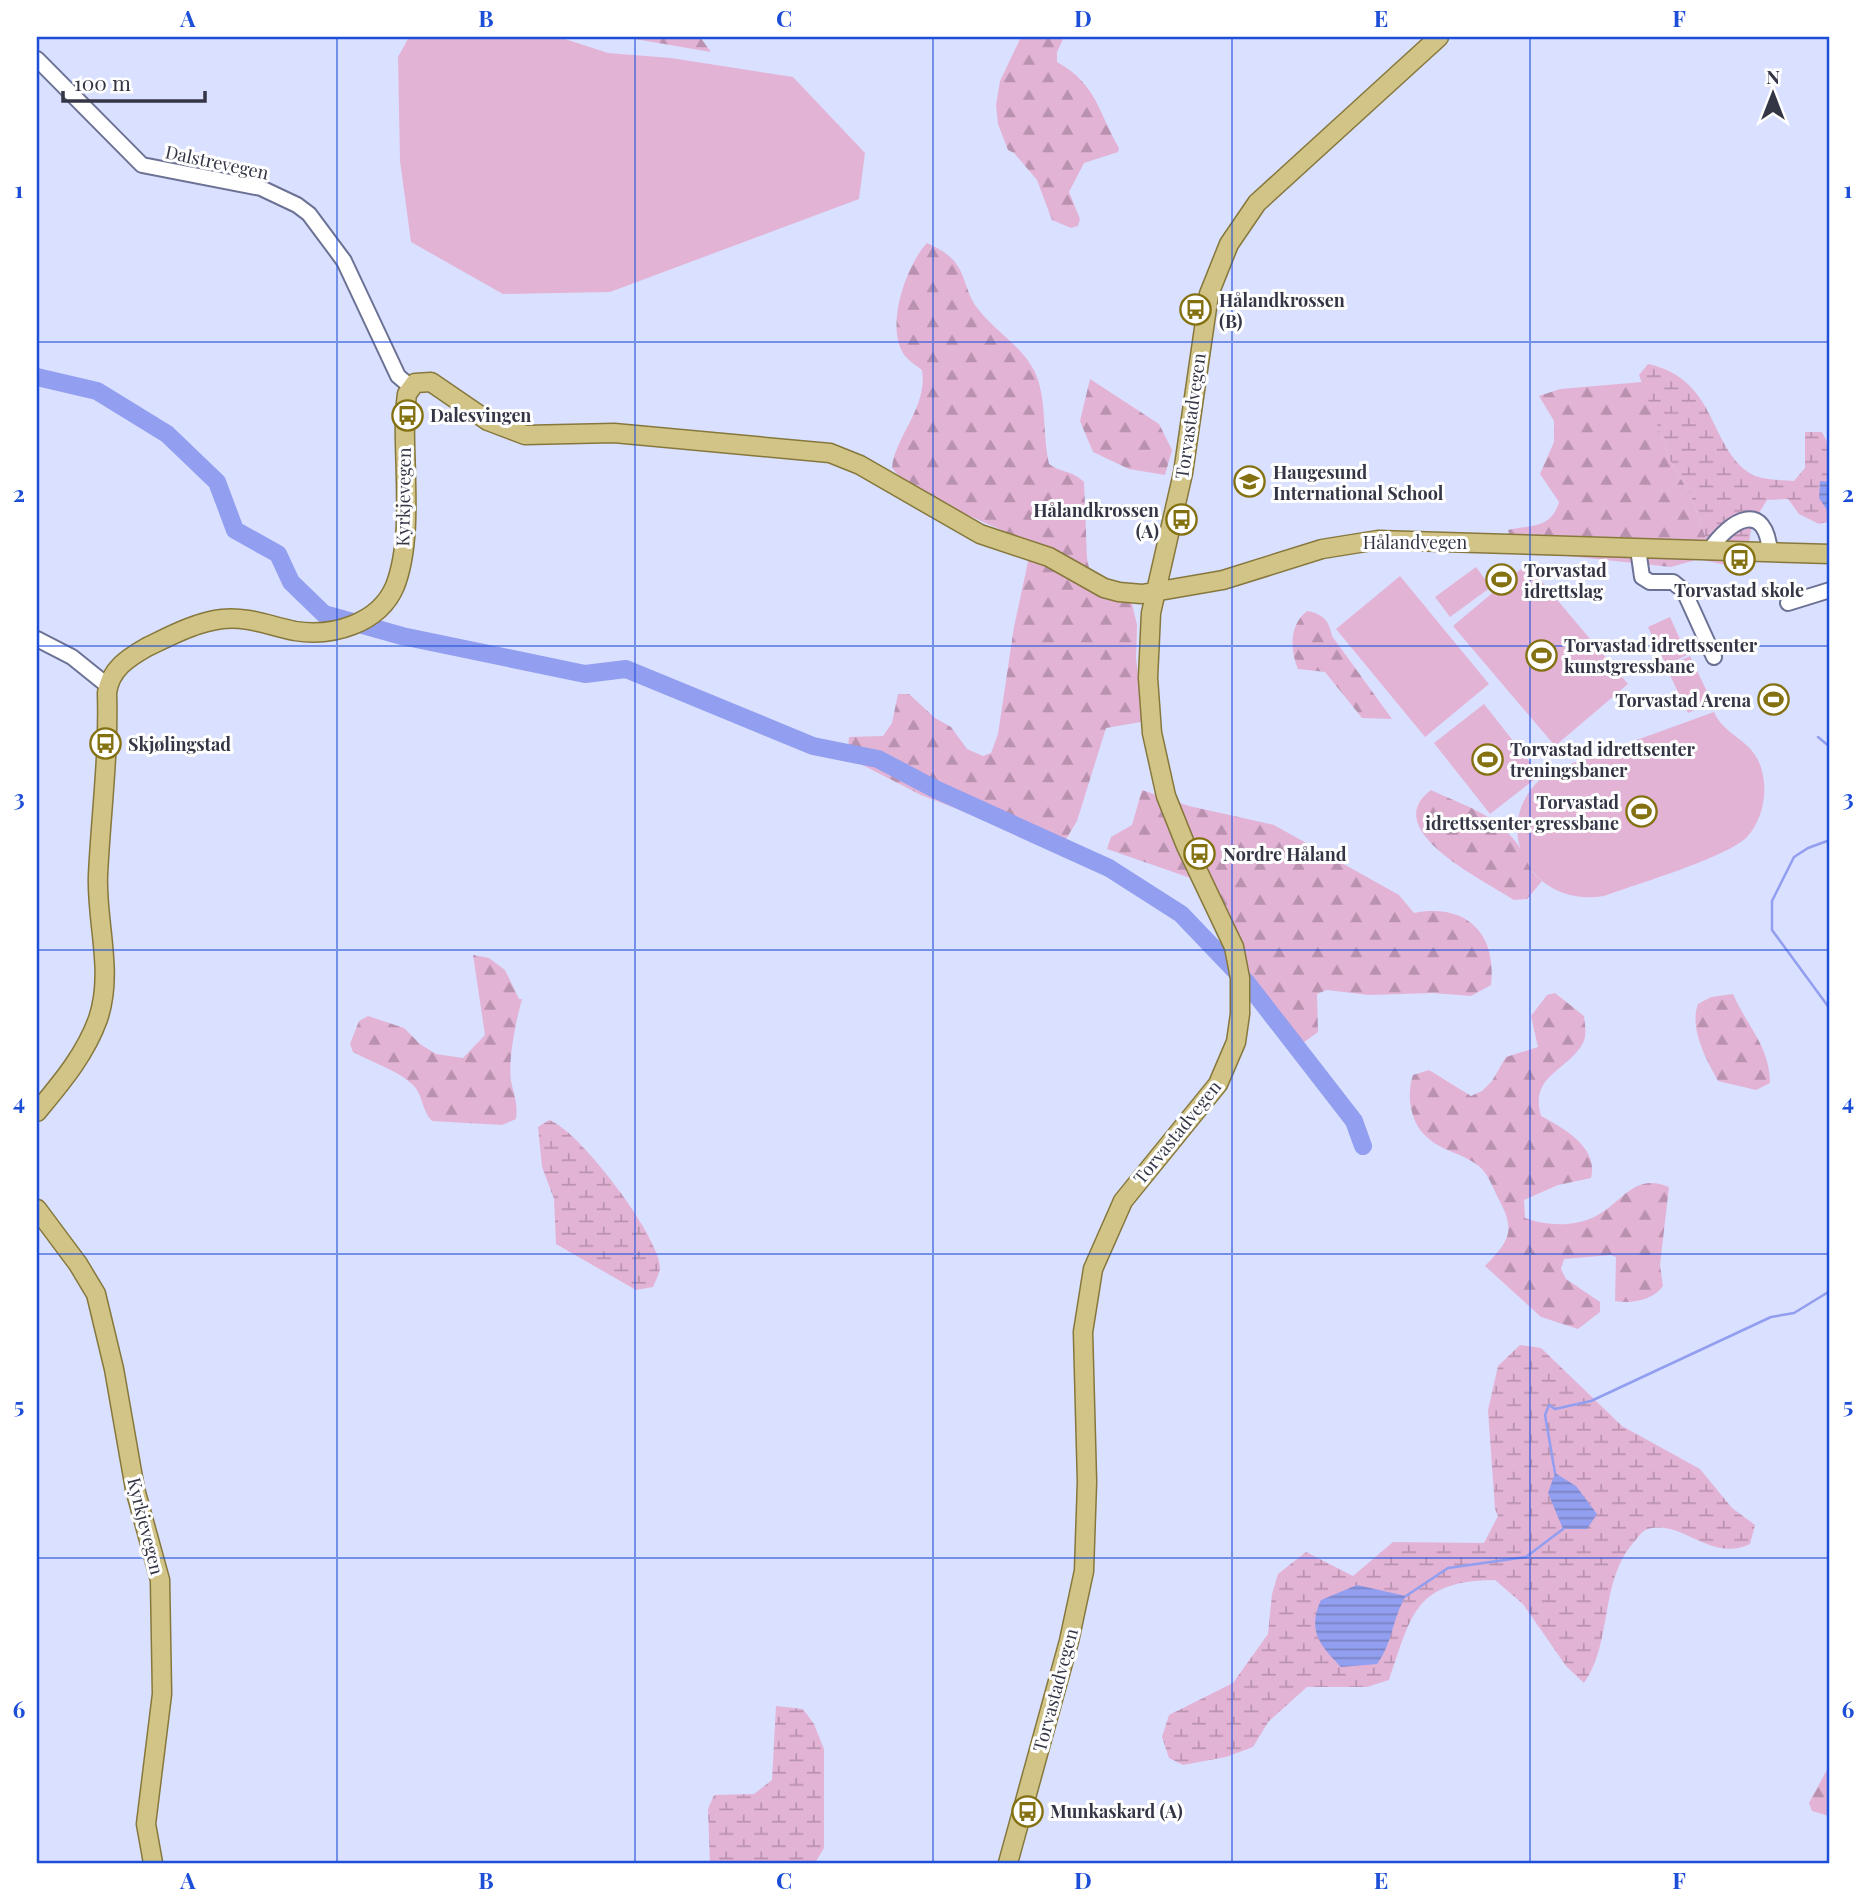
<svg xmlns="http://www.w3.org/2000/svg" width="1867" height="1900" font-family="'Playfair Display',serif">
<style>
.grass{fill:#e3b3d5}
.forest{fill:url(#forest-firs)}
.wetland{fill:url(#wetland-marsh)}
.water{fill:url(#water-rules)}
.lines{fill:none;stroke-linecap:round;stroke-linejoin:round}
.stream{stroke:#929eef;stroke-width:2.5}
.river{stroke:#929eef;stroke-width:18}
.minor-casing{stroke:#6c7295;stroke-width:18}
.major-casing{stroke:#86783c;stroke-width:21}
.minor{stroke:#fff;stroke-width:14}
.major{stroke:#d1c486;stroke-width:18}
.grid{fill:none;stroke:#1d4ed8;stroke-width:2;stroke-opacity:0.55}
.labels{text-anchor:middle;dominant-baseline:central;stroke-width:6;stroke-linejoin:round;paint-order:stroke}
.street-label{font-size:18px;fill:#343646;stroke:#fff}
.poi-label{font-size:18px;font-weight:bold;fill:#343646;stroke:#fff;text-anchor:start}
.neatline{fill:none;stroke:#1d4ed8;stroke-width:2.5}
.grid-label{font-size:23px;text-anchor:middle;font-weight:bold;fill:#1d4ed8}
</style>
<defs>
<pattern id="forest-firs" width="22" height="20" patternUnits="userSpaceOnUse" patternTransform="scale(1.75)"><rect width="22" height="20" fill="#e3b3d5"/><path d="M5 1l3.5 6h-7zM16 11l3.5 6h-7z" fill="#b992af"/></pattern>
<pattern id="wetland-marsh" width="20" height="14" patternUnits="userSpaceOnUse" patternTransform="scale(1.75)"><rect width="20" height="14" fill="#e3b3d5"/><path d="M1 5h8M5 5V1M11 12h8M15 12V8" fill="none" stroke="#b992af"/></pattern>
<pattern id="water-rules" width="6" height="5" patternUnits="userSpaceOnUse" patternTransform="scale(1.75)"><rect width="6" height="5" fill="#929eef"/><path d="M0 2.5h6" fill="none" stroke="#7882c3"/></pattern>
</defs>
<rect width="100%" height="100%" fill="#dae0ff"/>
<path class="grass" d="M409,37H559L608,53L671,58L793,77L865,153L859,199L610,292L503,294L411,242L400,161L398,57Z
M1527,564L1628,684L1555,746L1453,626Z
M1476,567L1491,587L1450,617L1435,597Z
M1400,576L1489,684L1425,737L1336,629Z
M1670,617L1687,655L1666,665L1648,627Z
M1690,656L1712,702L1688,713L1666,667Z
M1484,704L1540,775L1490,814L1434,743Z
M1714,712C1723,734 1749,739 1759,762C1769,786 1765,817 1747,837C1728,857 1634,885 1604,896C1525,909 1484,816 1551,771Z"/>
<path class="forest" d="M623,37H700L711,52Z
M1021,37H1064L1057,52V62C1097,84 1098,112 1119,148L1118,152L1084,163L1069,192L1080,219L1078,226L1071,228L1052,220L1037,180L1014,153L1008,150L998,124L996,105L1000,81Z
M927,243C938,248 950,254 957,265C966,278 967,296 978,309C998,335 1030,350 1039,383C1046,408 1043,437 1049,464C1061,473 1072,470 1084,482L1087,558L1090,572L1132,604L1137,625L1136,659L1144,715L1141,722L1106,728L1077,821L1066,839L1057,842L1021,838L986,820L921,795L847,757L849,737L883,736L892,723L898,694H909L935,718L951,727L967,749L983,756L991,753L998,734L1014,627L1032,543L944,505L904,482L892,468C895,436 928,408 922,370C917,366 909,361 905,356C884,329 906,265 927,243Z
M1090,379L1159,424L1172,450L1165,475L1129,469L1093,452L1080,421Z
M1642,382L1670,460L1691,496L1706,539L1699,559L1671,567L1513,550L1508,530C1531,525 1551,529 1559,502L1540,474L1554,442V421L1539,396L1560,389Z
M1307,611C1323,614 1329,620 1332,636L1392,719L1362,718L1325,672L1298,669C1290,650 1289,625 1307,611Z
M1142,790L1189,806L1274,825L1399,895L1414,913C1466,903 1497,933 1491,985L1471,996L1433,993L1369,995L1327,990L1317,994L1318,1032L1296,1048L1284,1024L1267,1004L1266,1007L1202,882L1107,849L1111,837L1132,825Z
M1431,790C1462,805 1497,814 1518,845C1528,859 1528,871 1542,881L1527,899L1514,900C1486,881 1377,830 1431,790Z
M473,955L489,958L505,970L519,999H522C516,1022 508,1057 511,1081C514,1095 518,1104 516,1119L502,1125L432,1121C422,1111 423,1096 414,1086C400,1071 371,1062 353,1052L350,1044L359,1021L368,1016L404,1028L420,1044L436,1054L463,1058L485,1035Z
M1555,993L1584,1016C1585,1025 1587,1035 1583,1043C1568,1071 1529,1075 1541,1116C1563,1128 1599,1147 1591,1178L1558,1185L1524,1200L1525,1218C1547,1226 1573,1227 1594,1217C1622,1204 1633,1172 1669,1187L1660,1265L1663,1286C1653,1300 1632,1304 1615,1301L1616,1257L1611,1255L1564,1259L1561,1269L1566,1279L1600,1302V1312L1578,1329L1541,1317L1485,1266C1511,1239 1516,1230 1497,1196C1493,1187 1488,1175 1481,1168C1466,1154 1444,1152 1429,1139C1410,1125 1406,1095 1413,1075L1429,1070L1471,1096L1482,1091L1492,1081L1506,1057L1538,1047L1531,1016L1547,995Z
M1733,994C1747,1026 1770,1047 1770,1083L1756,1090L1718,1081C1706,1059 1689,1028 1698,1004L1711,997Z
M1830,1747V1816H1829L1812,1811L1809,1803L1828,1768Z"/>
<path class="wetland" d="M1648,364C1718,379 1708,447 1751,474C1761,480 1782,480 1794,481L1805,468V432H1822L1830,448V482H1820L1827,509L1830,508V521L1819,524L1799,514L1788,499L1767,500L1752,524L1748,549L1735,567L1699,559L1706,539L1691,496L1670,460L1639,375Z
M549,1120C579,1130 659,1236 660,1267C660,1273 655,1282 653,1287L636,1290L556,1244L554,1199L542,1167L538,1127Z
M1520,1345L1541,1348L1622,1426L1700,1469L1732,1508L1755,1525L1750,1544C1710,1563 1683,1519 1648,1529C1641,1531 1638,1538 1633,1543C1599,1583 1613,1642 1584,1683L1566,1666L1523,1604L1495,1580C1415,1581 1412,1613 1389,1680L1367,1687H1307L1268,1722L1253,1747L1226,1757L1183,1765L1169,1758L1162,1737L1169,1715L1233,1683L1268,1634L1272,1594L1278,1574L1306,1552L1353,1576L1393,1542L1484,1543L1498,1516L1495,1509L1488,1410L1498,1366Z
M776,1706L803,1709L814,1724L824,1749V1848L815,1863H710L708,1809L714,1795L754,1794L772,1780Z"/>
<path class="water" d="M1820,481L1830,482V508L1827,510L1819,498Z
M1555,1473L1576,1486L1597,1514L1587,1529H1563L1548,1493Z
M1357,1585L1406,1596C1392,1618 1393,1643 1377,1664L1341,1667C1320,1645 1307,1631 1321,1600Z"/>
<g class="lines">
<path class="stream" d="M1818,737L1830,747
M1830,840L1808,848L1794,857L1772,901V930L1830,1009
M1555,1473L1545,1415L1549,1405L1555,1409L1591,1401L1771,1317L1794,1313L1830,1291
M1406,1596L1448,1568L1526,1557L1563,1529"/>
<path class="river" d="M37,377L97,391L167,434L217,482L235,530L278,554L291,582L324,614L402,636L585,674L626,669L813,746L878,759L935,789L1109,868L1181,914L1247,983L1354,1121L1363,1146"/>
<defs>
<path id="minor" d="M37,59L142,165L261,188L297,205L309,214L344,261L398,376L411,387
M1638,549L1642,577L1650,582H1673L1684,591L1714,657
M1709,551C1730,519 1766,499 1770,553
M1788,603L1830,590
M37,639L72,657L108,686"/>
<path id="major" d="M37,1112C61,1083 85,1055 98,1019C114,972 96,922 98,875C101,813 109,754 107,693C110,669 128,658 147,647C170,636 196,622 222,619C247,616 270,626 295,631C332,637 379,624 395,586C414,537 403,464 405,411L407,394L415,383L431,382L488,421L525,435L614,433L830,453L860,465L980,534L1049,557L1104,588L1119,592L1142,594L1223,580L1322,549L1378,540L1830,554
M37,1209L78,1264L96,1294L114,1369L135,1489L160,1580L162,1694L146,1824L153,1863
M1008,1863L1069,1641L1084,1571L1087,1482L1083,1332L1093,1269L1123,1201L1218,1084L1236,1042L1240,1014V978L1234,947L1186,846L1166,796L1152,733L1148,678L1151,613L1183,473L1209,294L1229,244L1257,203L1439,37"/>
</defs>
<use href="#minor" class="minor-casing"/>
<use href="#major" class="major-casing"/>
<use href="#minor" class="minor"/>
<use href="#major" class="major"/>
</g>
<path class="grid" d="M337,37V1863M635,37V1863M933,37V1863M1232,37V1863M1530,37V1863M37,342H1830M37,646H1830M37,950H1830M37,1254H1830M37,1558H1830"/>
<defs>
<symbol id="bus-ring" viewBox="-11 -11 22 22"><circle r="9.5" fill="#fff" stroke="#847111" stroke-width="1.5"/><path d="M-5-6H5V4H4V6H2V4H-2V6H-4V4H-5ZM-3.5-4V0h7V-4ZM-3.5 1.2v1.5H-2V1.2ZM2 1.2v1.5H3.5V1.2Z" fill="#847111"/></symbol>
<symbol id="school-ring" viewBox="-11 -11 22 22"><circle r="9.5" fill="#fff" stroke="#847111" stroke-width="1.5"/><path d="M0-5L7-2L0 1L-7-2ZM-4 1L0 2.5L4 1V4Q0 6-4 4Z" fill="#847111"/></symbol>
<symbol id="stadium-ring" viewBox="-11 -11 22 22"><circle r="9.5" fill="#fff" stroke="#847111" stroke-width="1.5"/><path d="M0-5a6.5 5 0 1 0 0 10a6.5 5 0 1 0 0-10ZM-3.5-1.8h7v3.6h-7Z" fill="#847111"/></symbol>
</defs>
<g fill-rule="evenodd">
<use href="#bus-ring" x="1178" y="292" width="35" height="35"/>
<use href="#bus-ring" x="390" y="398" width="35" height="35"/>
<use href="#school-ring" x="1232" y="464" width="35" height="35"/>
<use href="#bus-ring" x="1164" y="502" width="35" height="35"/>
<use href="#bus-ring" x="1722" y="542" width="35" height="35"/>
<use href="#stadium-ring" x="1484" y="562" width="35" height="35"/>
<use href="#stadium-ring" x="1524" y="638" width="35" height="35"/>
<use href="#stadium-ring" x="1756" y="682" width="35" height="35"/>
<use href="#bus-ring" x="88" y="726" width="35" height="35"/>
<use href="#stadium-ring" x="1470" y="742" width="35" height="35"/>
<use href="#stadium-ring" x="1624" y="794" width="35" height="35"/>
<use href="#bus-ring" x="1182" y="836" width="35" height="35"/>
<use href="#bus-ring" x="1010" y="1794" width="35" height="35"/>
</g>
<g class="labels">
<g class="street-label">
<text transform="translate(217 162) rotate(12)">Dalstrevegen</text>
<text transform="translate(1190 416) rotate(-82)">Torvastadvegen</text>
<text transform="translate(403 497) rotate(-89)">Kyrkjevegen</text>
<text x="1415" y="542">Hålandvegen</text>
<text transform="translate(1177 1132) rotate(-51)">Torvastadvegen</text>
<text transform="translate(146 1526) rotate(76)">Kyrkjevegen</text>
<text transform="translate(1055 1690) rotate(-75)">Torvastadvegen</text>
</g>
<g class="poi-label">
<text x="1219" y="300">Hålandkrossen<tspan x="1219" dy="21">(B)</tspan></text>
<text x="430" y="415">Dalesvingen</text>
<text x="1273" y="472">Haugesund<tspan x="1273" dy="21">International School</tspan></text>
<text x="1159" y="510" text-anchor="end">Hålandkrossen<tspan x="1159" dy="21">(A)</tspan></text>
<text x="1524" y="570">Torvastad<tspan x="1524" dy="21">idrettslag</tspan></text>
<text x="1739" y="590" text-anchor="middle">Torvastad skole</text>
<text x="1564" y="645">Torvastad idrettssenter<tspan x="1564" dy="21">kunstgressbane</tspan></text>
<text x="1751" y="700" text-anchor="end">Torvastad Arena</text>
<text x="128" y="744">Skjølingstad</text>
<text x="1510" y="749">Torvastad idrettsenter<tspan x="1510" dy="21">treningsbaner</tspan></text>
<text x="1619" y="802" text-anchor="end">Torvastad<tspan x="1619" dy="21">idrettssenter gressbane</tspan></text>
<text x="1223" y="854">Nordre Håland</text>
<text x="1050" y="1811">Munkaskard (A)</text>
</g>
</g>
<rect width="1867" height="1900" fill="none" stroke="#ffffff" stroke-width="77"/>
<g transform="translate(1773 94)" stroke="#ffffff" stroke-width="5" paint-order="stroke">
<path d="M0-5L12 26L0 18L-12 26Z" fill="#343646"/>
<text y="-10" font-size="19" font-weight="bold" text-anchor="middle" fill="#343646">N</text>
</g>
<path d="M63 91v10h142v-10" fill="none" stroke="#343646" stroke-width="3.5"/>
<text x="74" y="91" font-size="21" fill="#343646" stroke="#ffffff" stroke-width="5" paint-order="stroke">100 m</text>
<rect x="38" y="38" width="1790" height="1824" class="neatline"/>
<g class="grid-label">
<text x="188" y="27">A</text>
<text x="486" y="27">B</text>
<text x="784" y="27">C</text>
<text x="1083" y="27">D</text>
<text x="1381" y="27">E</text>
<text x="1679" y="27">F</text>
<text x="19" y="198">1</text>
<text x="1848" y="198">1</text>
<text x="19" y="502">2</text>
<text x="1848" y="502">2</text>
<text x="19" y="806">3</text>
<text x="1848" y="806">3</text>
<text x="19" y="1110">4</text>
<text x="1848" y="1110">4</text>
<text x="19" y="1414">5</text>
<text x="1848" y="1414">5</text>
<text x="19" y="1718">6</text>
<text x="1848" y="1718">6</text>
<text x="188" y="1889">A</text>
<text x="486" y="1889">B</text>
<text x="784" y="1889">C</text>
<text x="1083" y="1889">D</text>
<text x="1381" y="1889">E</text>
<text x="1679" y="1889">F</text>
</g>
</svg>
